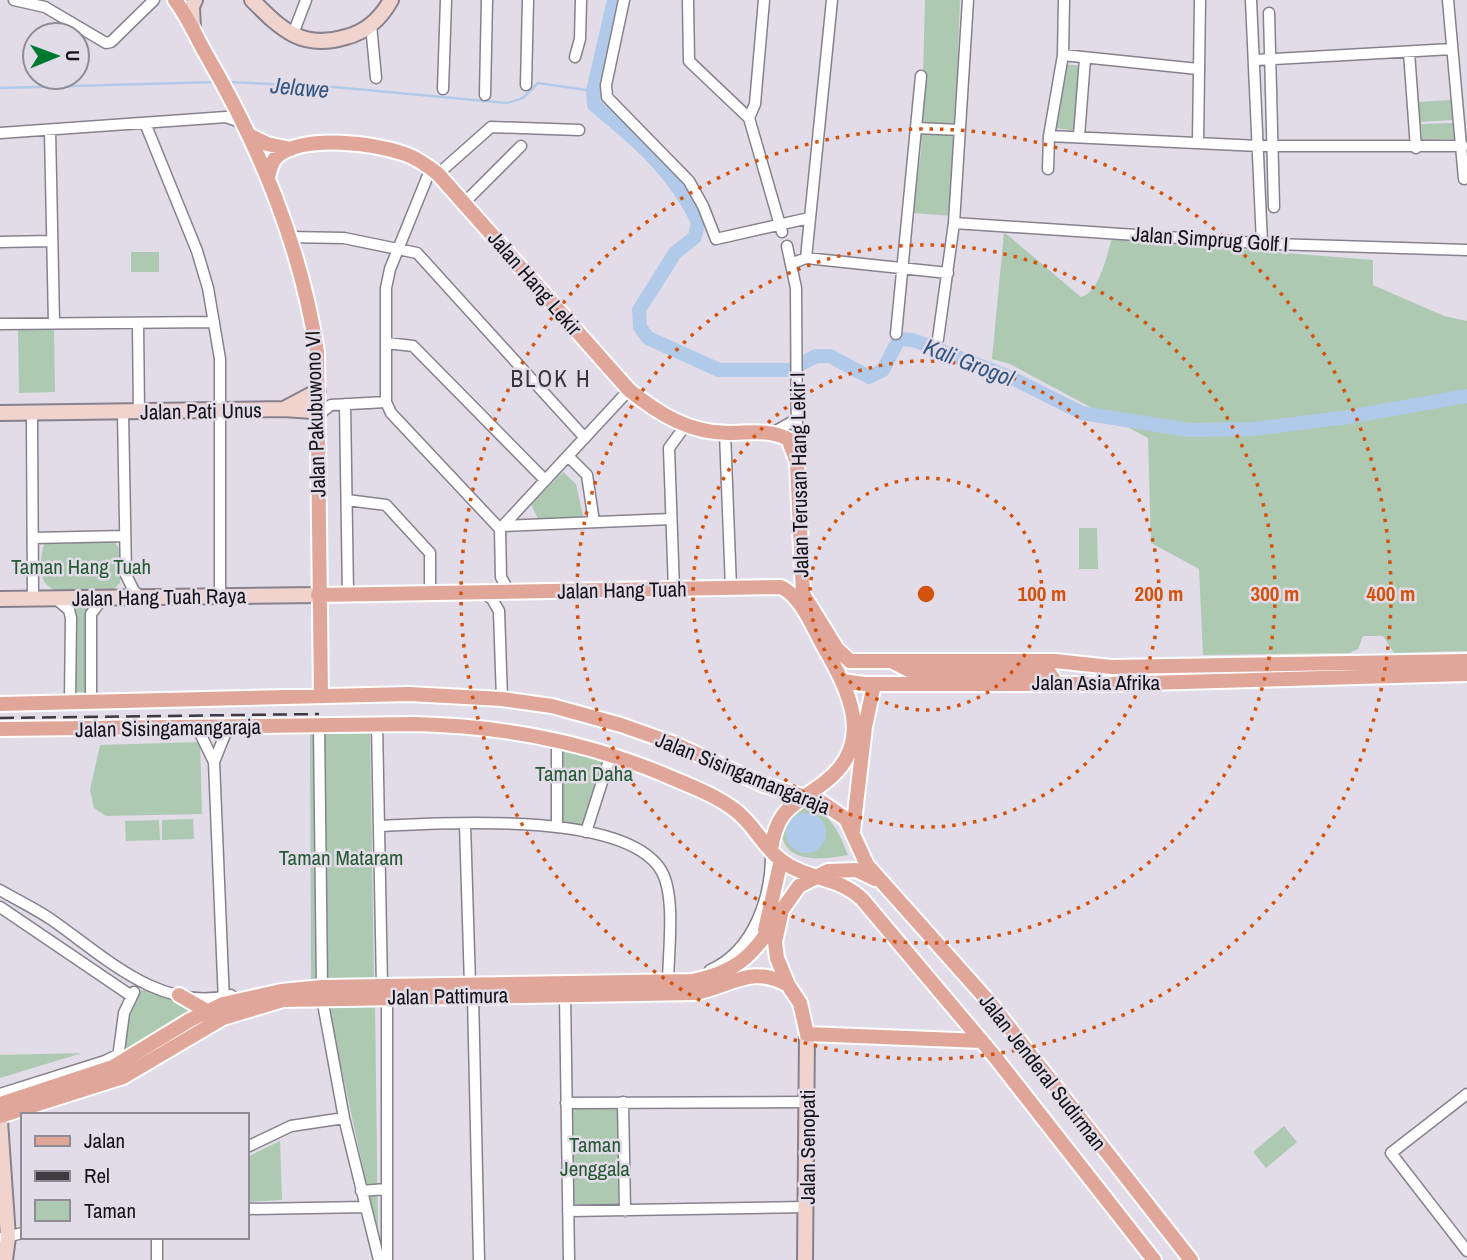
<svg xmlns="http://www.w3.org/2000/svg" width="1467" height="1260" font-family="'Archivo Narrow',sans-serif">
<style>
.green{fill:#adc9b2}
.water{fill:#b1caea}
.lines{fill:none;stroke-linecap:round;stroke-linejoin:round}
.stream{stroke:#b1caea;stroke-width:2.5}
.river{stroke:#b1caea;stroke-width:14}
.street-casing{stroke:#87818d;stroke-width:13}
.secondary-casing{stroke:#87818d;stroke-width:18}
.primary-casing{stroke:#fff;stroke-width:18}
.street{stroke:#fff;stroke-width:10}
.secondary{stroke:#f0d3cd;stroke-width:14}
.primary{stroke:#e1a69a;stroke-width:14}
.rail{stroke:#3d3a41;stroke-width:2.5;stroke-dasharray:14 7;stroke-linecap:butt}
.ring{fill:none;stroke:#d3520d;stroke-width:3.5;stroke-dasharray:3.5 7}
.labels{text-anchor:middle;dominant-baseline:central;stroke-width:5;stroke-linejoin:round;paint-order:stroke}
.street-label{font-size:21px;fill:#161419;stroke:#e2dce8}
.park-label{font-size:21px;fill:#265934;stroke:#e2dce8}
.water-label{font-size:23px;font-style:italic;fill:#335682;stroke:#e2dce8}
.neighbourhood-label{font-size:23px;letter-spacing:2px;fill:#39343e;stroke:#e2dce8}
.centre{fill:#d3520d;stroke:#e2dce8;stroke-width:3.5}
.ring-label{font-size:21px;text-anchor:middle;font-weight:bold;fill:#d3520d;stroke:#e2dce8;stroke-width:5;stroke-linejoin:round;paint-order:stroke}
</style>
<rect width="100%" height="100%" fill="#e2dce8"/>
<path class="green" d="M925,0H960L952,216L912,213L921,152Z
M1062,64L1083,66L1078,131L1054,128Z
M1452,100L1454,120L1419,122L1417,102Z
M1453,123L1454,139L1422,140L1421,124Z
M1004,232L1081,297C1100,292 1106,256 1112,239L1373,260V285L1444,316L1467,321V651L1394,653L1383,636H1363L1358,649L1349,653L1203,655L1199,569L1151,543L1148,438L1010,364L992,359Z
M131,252H159V272H131Z
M18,329H54L55,392L19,393Z
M563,472L576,484L583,516L539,521L531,504Z
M1079,528H1097L1098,569H1079Z
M46,541H114L120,550V583L112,591C87,591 41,603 41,568C41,558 41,551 46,541Z
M73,604H88L87,692H75Z
M310,733H370L374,981L311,982Z
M200,742L202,814L106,816L94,808L90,790L100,745Z
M561,742L615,755L590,832L559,824Z
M799,807C829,808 838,830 848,855C821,860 777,865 782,823Z
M193,819L194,839L162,840V820Z
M159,820L160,840L126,841L125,821Z
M142,990L178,997L194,1009L122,1060L120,1052L133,999Z
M327,1003H375L378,1236Z
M82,1053L0,1078V1055Z
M573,1107H619L618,1205L572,1204Z
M1284,1126L1297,1142L1266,1168L1253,1152Z
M280,1141L282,1200L247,1202V1157Z"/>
<path class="water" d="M786 833a20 20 0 1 1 40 0a20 20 0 1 1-40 0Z"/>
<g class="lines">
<path class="stream" d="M227,82L334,87L507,103L523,98L538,83L593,91
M0,88L217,82"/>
<path class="river" d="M614,0L593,91L594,105C636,139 674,171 698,222L695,237L675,253L639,310L640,327L648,338L719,370H790L816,356H830L869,377L883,370L899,339L913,340L1012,378L1082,413L1189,430L1254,429L1348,417L1467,396"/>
<defs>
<path id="street" d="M14,0L45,7L106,43L111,42L154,0
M624,0L606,85L607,97L689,181L703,206L716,239L809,218
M688,0L689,61L749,118
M1251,0L1262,243
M1448,0L1464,179
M1269,13L1274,207
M371,25L376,78
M293,34L306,0
M1409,52L1416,148
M1063,55L1198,69
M575,57L580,39L581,0
M1256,60L1452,49
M526,85L528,0
M443,89L446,0
M485,95L487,0
M749,118L755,104L764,0
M749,118L782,232
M145,123L197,251L208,288L220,359V597
M917,128L960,130
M50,130L54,323
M0,133L226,117L243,123
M1049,136L1259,146H1463
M1079,136L1085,59
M1198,143L1200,0
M431,168L390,269L386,288V402L391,413L500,529
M1048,169L1049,136L1063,55L1064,0
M438,174L491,127L579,130
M464,203L521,146
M954,223L1273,244L1467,250
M288,237L344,238L417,253L585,438
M0,242L52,241
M787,246L796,288L797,454
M806,258L832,0
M793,263L806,258L948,273
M138,323L139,413
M0,324L214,322
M896,334L921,76
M938,339L954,223L968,0
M387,343L413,346L545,480
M345,404L348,594
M123,413L126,575L134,591L142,598
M318,415L331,405L386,402
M32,419L33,599
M774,432L797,419
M725,433L731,588
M568,456L587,475L594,522
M347,500L386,505L430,553V594
M503,526L671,519
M500,529L629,390
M500,529L501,577L509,592
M33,538L125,536
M674,590L669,448L685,426
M484,593L492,599L499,611L502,699
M56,599L69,610L71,618L70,701
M91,700V614L103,598
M377,724L382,986
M319,725L322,987
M197,727L214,762L224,1002
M214,762L228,727
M465,824L470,985
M379,826C441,823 628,810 662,872C676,898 668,954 668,984
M557,826V739
M586,832L611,754
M0,890C17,900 36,909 52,920C105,957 161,1013 231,995
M0,907L130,995
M710,970C754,951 772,896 771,851
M565,995L569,1260
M473,996L479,1260
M322,998L344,1118L379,1260
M118,1058L124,1013L134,992
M0,1094L105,1061L119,1054
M1467,1094L1391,1153L1467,1251
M623,1102L625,1211
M566,1103L808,1102
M247,1147L291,1126L344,1118
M361,1191L386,1189
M247,1209L365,1207
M568,1211L807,1207
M157,1237V1260
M0,1238L23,1233
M387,1260V997"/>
<path id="secondary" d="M252,0C282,30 302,50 346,37C366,32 381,18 391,0
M193,29L192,7L195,0
M284,409L318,391
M0,413L283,409L313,411L318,415
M0,599L318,595
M0,1121L8,1237L5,1260
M805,1260L807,1034"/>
<path id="primary" d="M175,0C188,17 196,37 207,56C260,147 301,248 317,352L321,695
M251,136L267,144L291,149
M268,178C270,169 272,159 280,154C309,135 373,143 405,154C417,158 428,166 438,174L629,390C659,414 689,433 729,433C750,433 769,429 788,439L797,462L803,594L837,649L850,661H1055L1111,667L1467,661
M318,595L781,587C802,597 813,628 824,647C849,691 876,743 825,782C794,806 777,807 771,850
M895,663L913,672L1048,671L1056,683
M843,681L864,684H1111L1467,674
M0,704L409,694L502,699L552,706L621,725L675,744L764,785L820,801L846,819L867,865L990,1003L1191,1260
M0,729L415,724C507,726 594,743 679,781C698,789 718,797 735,810C754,824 763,847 782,861C807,880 838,876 862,899L995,1057L1154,1260
M853,831L865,727L874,684
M875,879L856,870L828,871L799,886L782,910L775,942L777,958L788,985L800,1003L807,1034L982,1041
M765,930L781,860
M179,995L207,1011
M0,1104L113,1067L190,1020L223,1004L281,991L322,987L692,981C741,971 753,954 780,914
M0,1116L123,1077L223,1018L283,1000L695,993C732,986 751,964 788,985"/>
</defs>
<use href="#street" class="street-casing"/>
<use href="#secondary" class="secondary-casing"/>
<use href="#primary" class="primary-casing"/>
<use href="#street" class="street"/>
<use href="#secondary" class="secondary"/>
<use href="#primary" class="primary"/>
<path class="rail" d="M0,718L319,714"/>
</g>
<g class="ring">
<circle cx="926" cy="594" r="116"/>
<circle cx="926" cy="594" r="233"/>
<circle cx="926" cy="594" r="349"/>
<circle cx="926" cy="594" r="465"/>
</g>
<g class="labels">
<g class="street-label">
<text transform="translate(1210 239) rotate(4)">Jalan Simprug Golf I</text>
<text transform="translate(535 283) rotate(49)">Jalan Hang Lekir</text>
<text transform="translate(201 411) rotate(-1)">Jalan Pati Unus</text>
<text transform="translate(315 414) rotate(-92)">Jalan Pakubuwono VI</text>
<text transform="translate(799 475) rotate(-91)">Jalan Terusan Hang Lekir I</text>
<text transform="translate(622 590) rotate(-1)">Jalan Hang Tuah</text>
<text transform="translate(159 597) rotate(-1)">Jalan Hang Tuah Raya</text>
<text x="1096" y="682">Jalan Asia Afrika</text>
<text transform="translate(168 728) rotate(-1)">Jalan Sisingamangaraja</text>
<text transform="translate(743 773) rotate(22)">Jalan Sisingamangaraja</text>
<text transform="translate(448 996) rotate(-1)">Jalan Pattimura</text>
<text transform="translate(1043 1072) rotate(52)">Jalan Jenderal Sudirman</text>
<text transform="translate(807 1147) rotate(-90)">Jalan Senopati</text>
</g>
<g class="park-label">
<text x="81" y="566">Taman Hang Tuah</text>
<text x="584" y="773">Taman Daha</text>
<text x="341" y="857">Taman Mataram</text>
<text x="595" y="1144">Taman<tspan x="595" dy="24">Jenggala</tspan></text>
</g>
<g class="water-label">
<text transform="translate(300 87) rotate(5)">Jelawe</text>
<text transform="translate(969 362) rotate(21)">Kali Grogol</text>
</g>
<g class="neighbourhood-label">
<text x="551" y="378">BLOK H</text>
</g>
</g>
<circle cx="926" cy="594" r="10" class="centre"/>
<g class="ring-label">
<text x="1042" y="601">100 m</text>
<text x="1159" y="601">200 m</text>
<text x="1275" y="601">300 m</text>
<text x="1391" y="601">400 m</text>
</g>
<rect x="21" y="1113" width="228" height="126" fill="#e2dce8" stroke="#908c95" stroke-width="2"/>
<rect x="35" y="1136" width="35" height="10" fill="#e1a69a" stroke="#908c95" stroke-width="2"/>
<text x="84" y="1148" font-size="21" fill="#161419">Jalan</text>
<rect x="35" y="1171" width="35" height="10" fill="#3d3a41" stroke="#908c95" stroke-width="2"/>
<text x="84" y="1183" font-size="21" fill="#161419">Rel</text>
<rect x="35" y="1200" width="35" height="21" fill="#adc9b2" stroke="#908c95" stroke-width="2"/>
<text x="84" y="1218" font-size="21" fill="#161419">Taman</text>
<g transform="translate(56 56) rotate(89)"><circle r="33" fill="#e2dce8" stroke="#908c95" stroke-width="2"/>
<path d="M0-5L12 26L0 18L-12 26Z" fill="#007930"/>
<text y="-10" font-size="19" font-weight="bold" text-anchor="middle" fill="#161419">U</text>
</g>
</svg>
